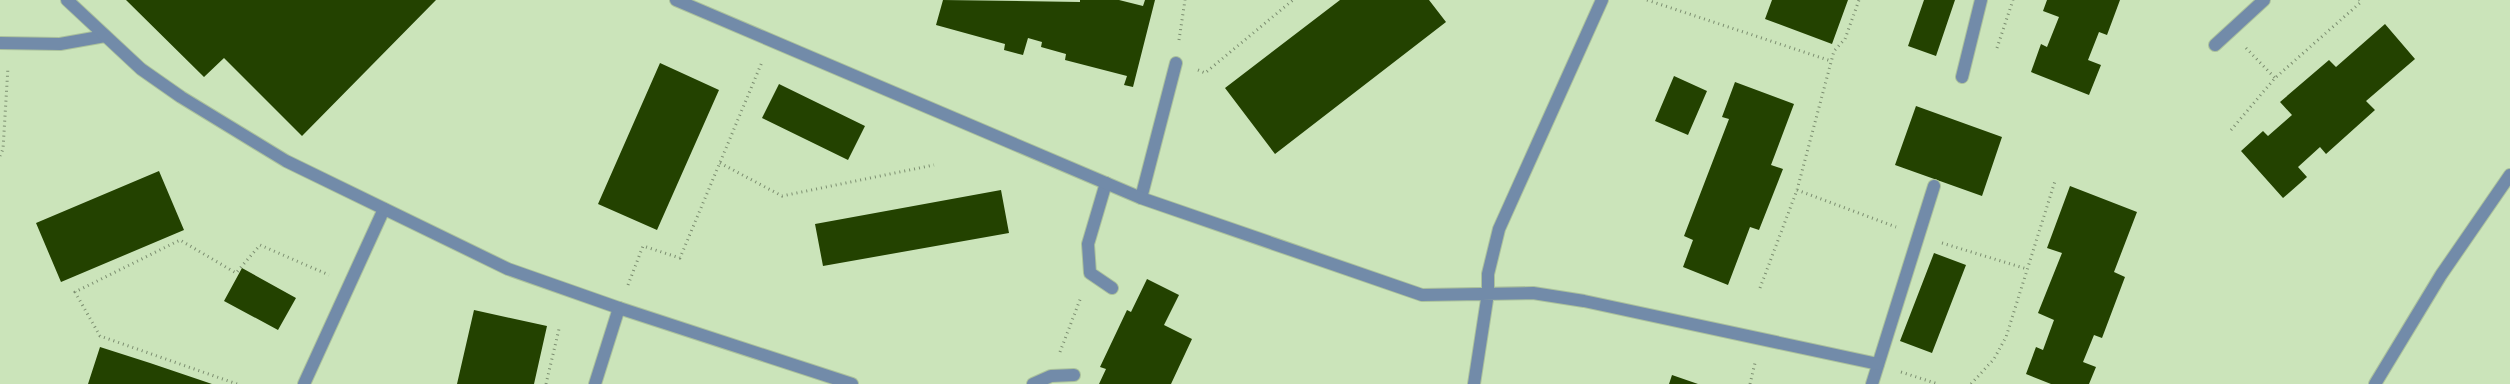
<svg xmlns="http://www.w3.org/2000/svg" width="2510" height="384" font-family="Lato,sans-serif">
<style>
.building{fill:#234200}
.lines{fill:none;stroke-linecap:round;stroke-linejoin:round}
.lane-casing{stroke:#abc19c;stroke-width:14}
.street-casing{stroke:#abc19c;stroke-width:14}
.path{stroke:#7c8e70;stroke-width:3;stroke-dasharray:1 4;stroke-linecap:butt}
.lane{stroke:#728ba9;stroke-width:12}
.street{stroke:#728ba9;stroke-width:12}
</style>
<rect width="100%" height="100%" fill="#cbe4ba"/>
<path class="building" d="M126,0H436L302,136L224,58L204,77Z
M943,0L1080,2V0H1119L1143,6L1145,0H1155L1133,87L1124,85L1127,76L1065,60L1066,54L1041,47L1042,42L1028,38L1023,55L1004,50L1005,44L936,25Z
M1340,0H1429L1446,22L1275,154L1225,88Z
M1772,0H1848L1832,44L1765,19Z
M1924,0H1955L1936,56L1908,46Z
M2047,0H2120L2107,35L2099,32L2088,60L2101,65L2089,95L2031,72L2041,44L2047,47L2059,17L2043,11Z
M2385,24L2415,59L2366,101L2375,110L2326,154L2320,147L2298,167L2307,177L2283,198L2241,151L2263,131L2268,136L2292,115L2280,102L2329,60L2336,67Z
M660,63L719,90L657,230L598,204Z
M1674,76L1707,91L1688,135L1655,121Z
M1735,82L1794,104L1771,165L1783,169L1759,230L1750,227L1728,285L1683,267L1693,240L1684,236L1729,119L1722,117Z
M779,84L865,126L848,160L762,118Z
M1916,106L2002,137L1982,196L1895,165Z
M159,171L184,230L61,282L36,223Z
M2070,186L2137,212L2114,272L2125,277L2102,338L2094,335L2083,362L2096,367L2089,384H2051L2026,374L2036,347L2043,350L2054,320L2038,313L2062,253L2047,248Z
M1001,190L1009,233L823,266L815,224Z
M1934,253L1966,265L1932,353L1900,341Z
M242,268L296,298L278,330L224,301Z
M1147,279L1179,295L1164,325L1192,339L1171,384H1099L1106,369L1100,367L1127,310L1131,312Z
M474,310L547,326L534,384H457Z
M100,347L150,363L212,384H88Z
M1672,375L1698,384H1669Z"/>
<g class="lines">
<defs>
<path id="lane" d="M0,43L60,44L105,36
M2215,45L2264,0
M1962,77L1981,0
M1106,183L1088,244L1090,273L1112,288
M1141,198L1176,63
M304,384L384,209
M595,384L619,308
M1033,384L1051,376L1074,375
M1872,384L1934,186"/>
<path id="street" d="M67,0L141,69L181,97L286,161L508,269L619,308L852,384
M676,0L1141,198L1422,295L1533,293L1584,301L1878,364
M1474,384L1488,293V274L1499,229L1602,0
M2375,384L2441,275L2510,175"/>
</defs>
<use href="#lane" class="lane-casing"/>
<use href="#street" class="street-casing"/>
<path class="path" d="M1647,0L1831,61
M1179,40L1185,0
M1997,48L2013,0
M2246,48L2275,78
M1198,70L1205,73L1293,0
M2231,130L2275,78L2361,2L2359,0
M0,156L3,149L8,67
M720,163L782,196L934,165
M1797,190L1896,227
M1942,243L2027,269
M628,285L643,246L680,258L762,62
M1760,288L1797,190L1834,51L1845,39L1859,0
M1060,352L1081,297
M1901,372L1938,384
M237,384L100,336L75,292L180,240L236,273L260,245L329,275
M546,384L559,329
M1750,384L1755,363
M1971,384L1994,359L2006,337L2055,181"/>
<use href="#lane" class="lane"/>
<use href="#street" class="street"/>
</g>
</svg>
